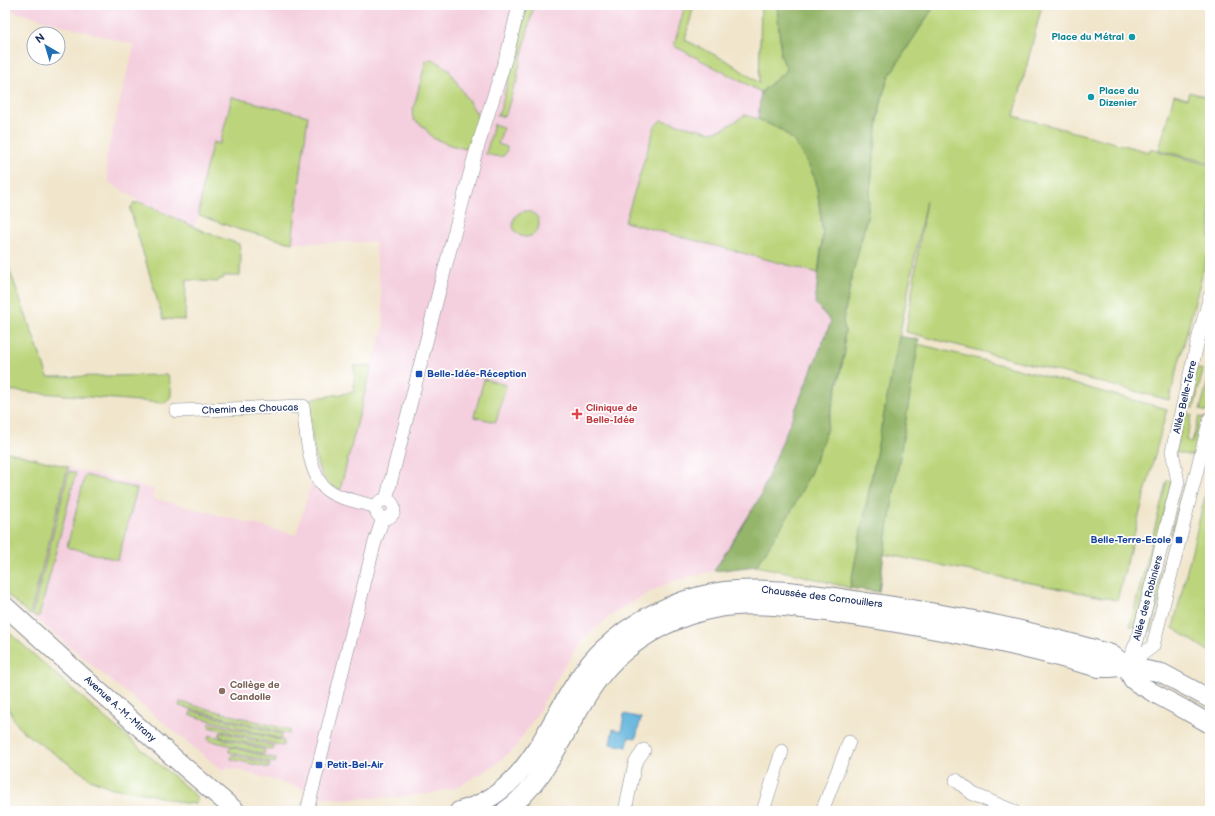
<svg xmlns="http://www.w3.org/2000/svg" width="1215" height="816" font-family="'Balsamiq Sans',sans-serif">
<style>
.built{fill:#f4cfde}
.green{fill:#bcd57b;stroke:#6c826c}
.forest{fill:#95b66b;stroke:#587264}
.water{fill:#60b4dc;stroke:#3e729d}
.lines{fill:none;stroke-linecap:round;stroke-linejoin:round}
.street-casing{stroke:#868a95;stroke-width:14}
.secondary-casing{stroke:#868a95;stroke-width:20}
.street{stroke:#fff;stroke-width:13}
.secondary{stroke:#fff;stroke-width:18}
.culture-dot{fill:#0f9aa8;stroke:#fff;stroke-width:1.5}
.transit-dot{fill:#1a4fb4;stroke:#fff;stroke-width:1.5}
.health-dot{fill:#e0444e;stroke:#fff;stroke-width:1.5}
.education-dot{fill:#8d6e63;stroke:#fff;stroke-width:1.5}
.labels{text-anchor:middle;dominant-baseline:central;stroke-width:3.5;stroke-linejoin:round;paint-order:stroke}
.culture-label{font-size:10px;font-weight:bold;fill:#0d838f;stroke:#fff;text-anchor:end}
.transit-label{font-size:10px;font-weight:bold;fill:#164399;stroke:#fff;text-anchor:start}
.street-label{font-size:10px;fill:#1b2f5e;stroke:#fff}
.health-label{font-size:10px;font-weight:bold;fill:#be3a42;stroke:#fff;text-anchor:start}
.education-label{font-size:10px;font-weight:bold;fill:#785e54;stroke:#fff;text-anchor:start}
</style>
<rect width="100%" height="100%" fill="#fff"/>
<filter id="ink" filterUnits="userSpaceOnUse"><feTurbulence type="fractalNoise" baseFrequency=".025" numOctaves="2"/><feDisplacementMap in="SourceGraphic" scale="8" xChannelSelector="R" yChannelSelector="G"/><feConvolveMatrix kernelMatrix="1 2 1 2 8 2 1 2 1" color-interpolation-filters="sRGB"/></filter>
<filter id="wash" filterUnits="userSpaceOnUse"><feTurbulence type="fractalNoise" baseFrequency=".012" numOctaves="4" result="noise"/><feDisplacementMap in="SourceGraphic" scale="16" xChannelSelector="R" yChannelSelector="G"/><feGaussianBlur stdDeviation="0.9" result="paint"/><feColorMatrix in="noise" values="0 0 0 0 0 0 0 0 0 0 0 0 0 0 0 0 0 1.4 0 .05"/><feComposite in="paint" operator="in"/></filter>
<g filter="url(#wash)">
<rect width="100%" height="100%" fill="#f1e6cc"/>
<path class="built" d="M5,5H685L674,46L761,92L758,119L745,115L725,128L711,132L661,120L654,126L625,222L818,273L815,303L831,322L759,499L714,571L673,581L654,590L616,612L599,625L584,639L563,668L537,714L515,748L495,765L456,788L426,794L399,797L345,799L323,797L295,786L227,767L223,771L30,615L68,467L154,489L152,498L296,535L317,464L340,490L372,365L384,324L375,242L292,243L308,116L232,97L220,144L213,142L203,179L199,215L194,227L142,203L109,182L107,170L106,159L108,149L134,45L5,9Z"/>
<path class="green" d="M527,5H534L517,75L519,76L517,83H515L506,114L503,116H497L501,108L505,92Z
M685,5H694L685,40L729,62L759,83L761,5H777L781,56L787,70L761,92L674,46Z
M935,5H1042L1014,116L1149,152L1150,149L1210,165V245L1169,400L906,332L926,200L850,588L796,574L756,566C779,531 801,496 817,457C830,423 837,387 845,351L844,340L845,331L843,321L853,272L867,218L879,112L884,91L889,76Z
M433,59L448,69L477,114L478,121L470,150L450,145L433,138L423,126L414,120L412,114L426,61Z
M1210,87V163L1159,150L1174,95L1187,99L1189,92L1207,97Z
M232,97L308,116L292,243L240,230L199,215L203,179L213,142L220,144Z
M745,115L758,119L781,130L793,140L808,164L816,181L823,234L818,273L625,222L655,126L661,120L711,132L725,128Z
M494,124L502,127L503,129L498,144L507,147C507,161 496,156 486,154Z
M134,203H142L205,232L239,244L241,255L240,276H224L223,279H219L218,282L186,280L185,320L163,319L130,209Z
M513 224a13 13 0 1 1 26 0a13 13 0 1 1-26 0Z
M5,257L48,377L168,375C170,384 176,400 163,403L5,390Z
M918,344L1014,368L1167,409L1117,600L884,554Z
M372,365L340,490C336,488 330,486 327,482C312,469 311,419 309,399L354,392V366Z
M1196,368L1203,370L1194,408L1186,406Z
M1210,373V403L1208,412L1200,410Z
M484,379L506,385L496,422L474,417Z
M1185,413L1192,415L1186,440L1192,442L1199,417L1206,418L1196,457L1175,452Z
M5,451L68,467L30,615L5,593Z
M69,471L76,473L39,617L32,615Z
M85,475L137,489L118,560L67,547Z
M1210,476V652L1173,628Z
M1167,480L1172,481L1135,627L1130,626Z
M1184,484L1189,485L1151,631L1146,630Z
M5,629L104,717L195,795L197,798V801L195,803L187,804L149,794L112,788L92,780L22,731L14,720L5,701Z
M180,702L290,730L289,734L179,706Z
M191,711L282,734L281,739L190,715Z
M210,723L284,741L283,746L209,727Z
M221,732L274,746L273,750L219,736Z
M209,735L265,750L264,754L208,740Z
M230,747L276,759L275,763L229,752Z
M232,755L270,764L269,768L231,759Z"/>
<path class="forest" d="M777,5H935L889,76L884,91L879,112L867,218L853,272L843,321L845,331L844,340L845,351L825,435L810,474L791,512L756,566L714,571L759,499L831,322L815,303L823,234L816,181L808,164L793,140L781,130L758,119L761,92L787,70L781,56Z
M899,336L919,340L884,554L879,592L850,588Z"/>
<path class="water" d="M624,714L641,718L636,738L629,737L627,747L610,744L613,729L621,731Z"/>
</g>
<g filter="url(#ink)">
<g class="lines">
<defs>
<path id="street" d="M176,411L303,406C306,429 308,476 327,490C339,499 362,502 376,507
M386,500L440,287L475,155L508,51L519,5
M376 509a9 9 0 1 1 18 0a9 9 0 1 1-18 0Z
M1128,665L1153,646L1210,418
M1126,666L1137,641L1178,482L1172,451L1200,332L1210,296
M956,780L973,794L1013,811
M307,811L374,545L383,518
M625,811L635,763L644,750
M763,811L782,751
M822,811L849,742"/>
<path id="secondary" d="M5,606C81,675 157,745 236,811
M459,811C540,790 548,703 601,651C633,620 673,600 717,592C765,584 826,596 874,603C937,613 999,623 1060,640C1071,643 1083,646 1094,649C1099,651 1106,652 1111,654C1116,657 1124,664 1127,669C1129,672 1131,677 1133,680C1138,685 1147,688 1152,692C1171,702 1191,713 1210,724
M505,811C558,774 570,704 615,660C644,633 680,615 719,608C759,601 800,609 840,614C894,622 948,631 1001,643C1034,650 1066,659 1099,668H1110L1126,666L1162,673L1210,699"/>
</defs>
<use href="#street" class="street-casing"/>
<use href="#secondary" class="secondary-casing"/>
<use href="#street" class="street"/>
<use href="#secondary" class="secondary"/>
</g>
</g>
<g class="culture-dot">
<circle cx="1132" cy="37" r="4"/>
<circle cx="1091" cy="97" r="4"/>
</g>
<g class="transit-dot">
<rect x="415" y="370" width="8" height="8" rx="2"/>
<rect x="1175" y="536" width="8" height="8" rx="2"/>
<rect x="315" y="761" width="8" height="8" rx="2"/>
</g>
<path class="health-dot" d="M575 408h4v4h4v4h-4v4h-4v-4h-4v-4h4z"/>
<circle class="education-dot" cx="222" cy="691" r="4"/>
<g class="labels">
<g class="culture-label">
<text x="1124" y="37">Place du Métral</text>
<text x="1099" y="91" text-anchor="start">Place du<tspan x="1099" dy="12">Dizenier</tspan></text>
</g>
<g class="transit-label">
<text x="427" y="374">Belle-Idée-Réception</text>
<text x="1171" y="540" text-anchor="end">Belle-Terre-Ecole</text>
<text x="327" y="765">Petit-Bel-Air</text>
</g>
<g class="street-label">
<text transform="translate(1185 397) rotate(-77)">Allée Belle-Terre</text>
<text transform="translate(250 409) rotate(-2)">Chemin des Choucas</text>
<text transform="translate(822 597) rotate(7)">Chaussée des Cornouillers</text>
<text transform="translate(1148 598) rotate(-75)">Allée des Robiniers</text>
<text transform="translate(120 709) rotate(42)">Avenue A.-M.-Mirany</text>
</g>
<g class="health-label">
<text x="586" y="408">Clinique de<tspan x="586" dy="12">Belle-Idée</tspan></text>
</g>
<g class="education-label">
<text x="230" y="685">Collège de<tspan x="230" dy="12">Candolle</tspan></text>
</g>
</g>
<rect width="1215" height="816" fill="none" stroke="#fff" stroke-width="20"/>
<g transform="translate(46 46) rotate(322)"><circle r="19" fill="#ffffff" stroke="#a4acbf"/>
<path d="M0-3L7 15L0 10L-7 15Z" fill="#1f6fb2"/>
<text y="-6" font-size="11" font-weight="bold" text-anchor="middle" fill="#1b2f5e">N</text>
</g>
</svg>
